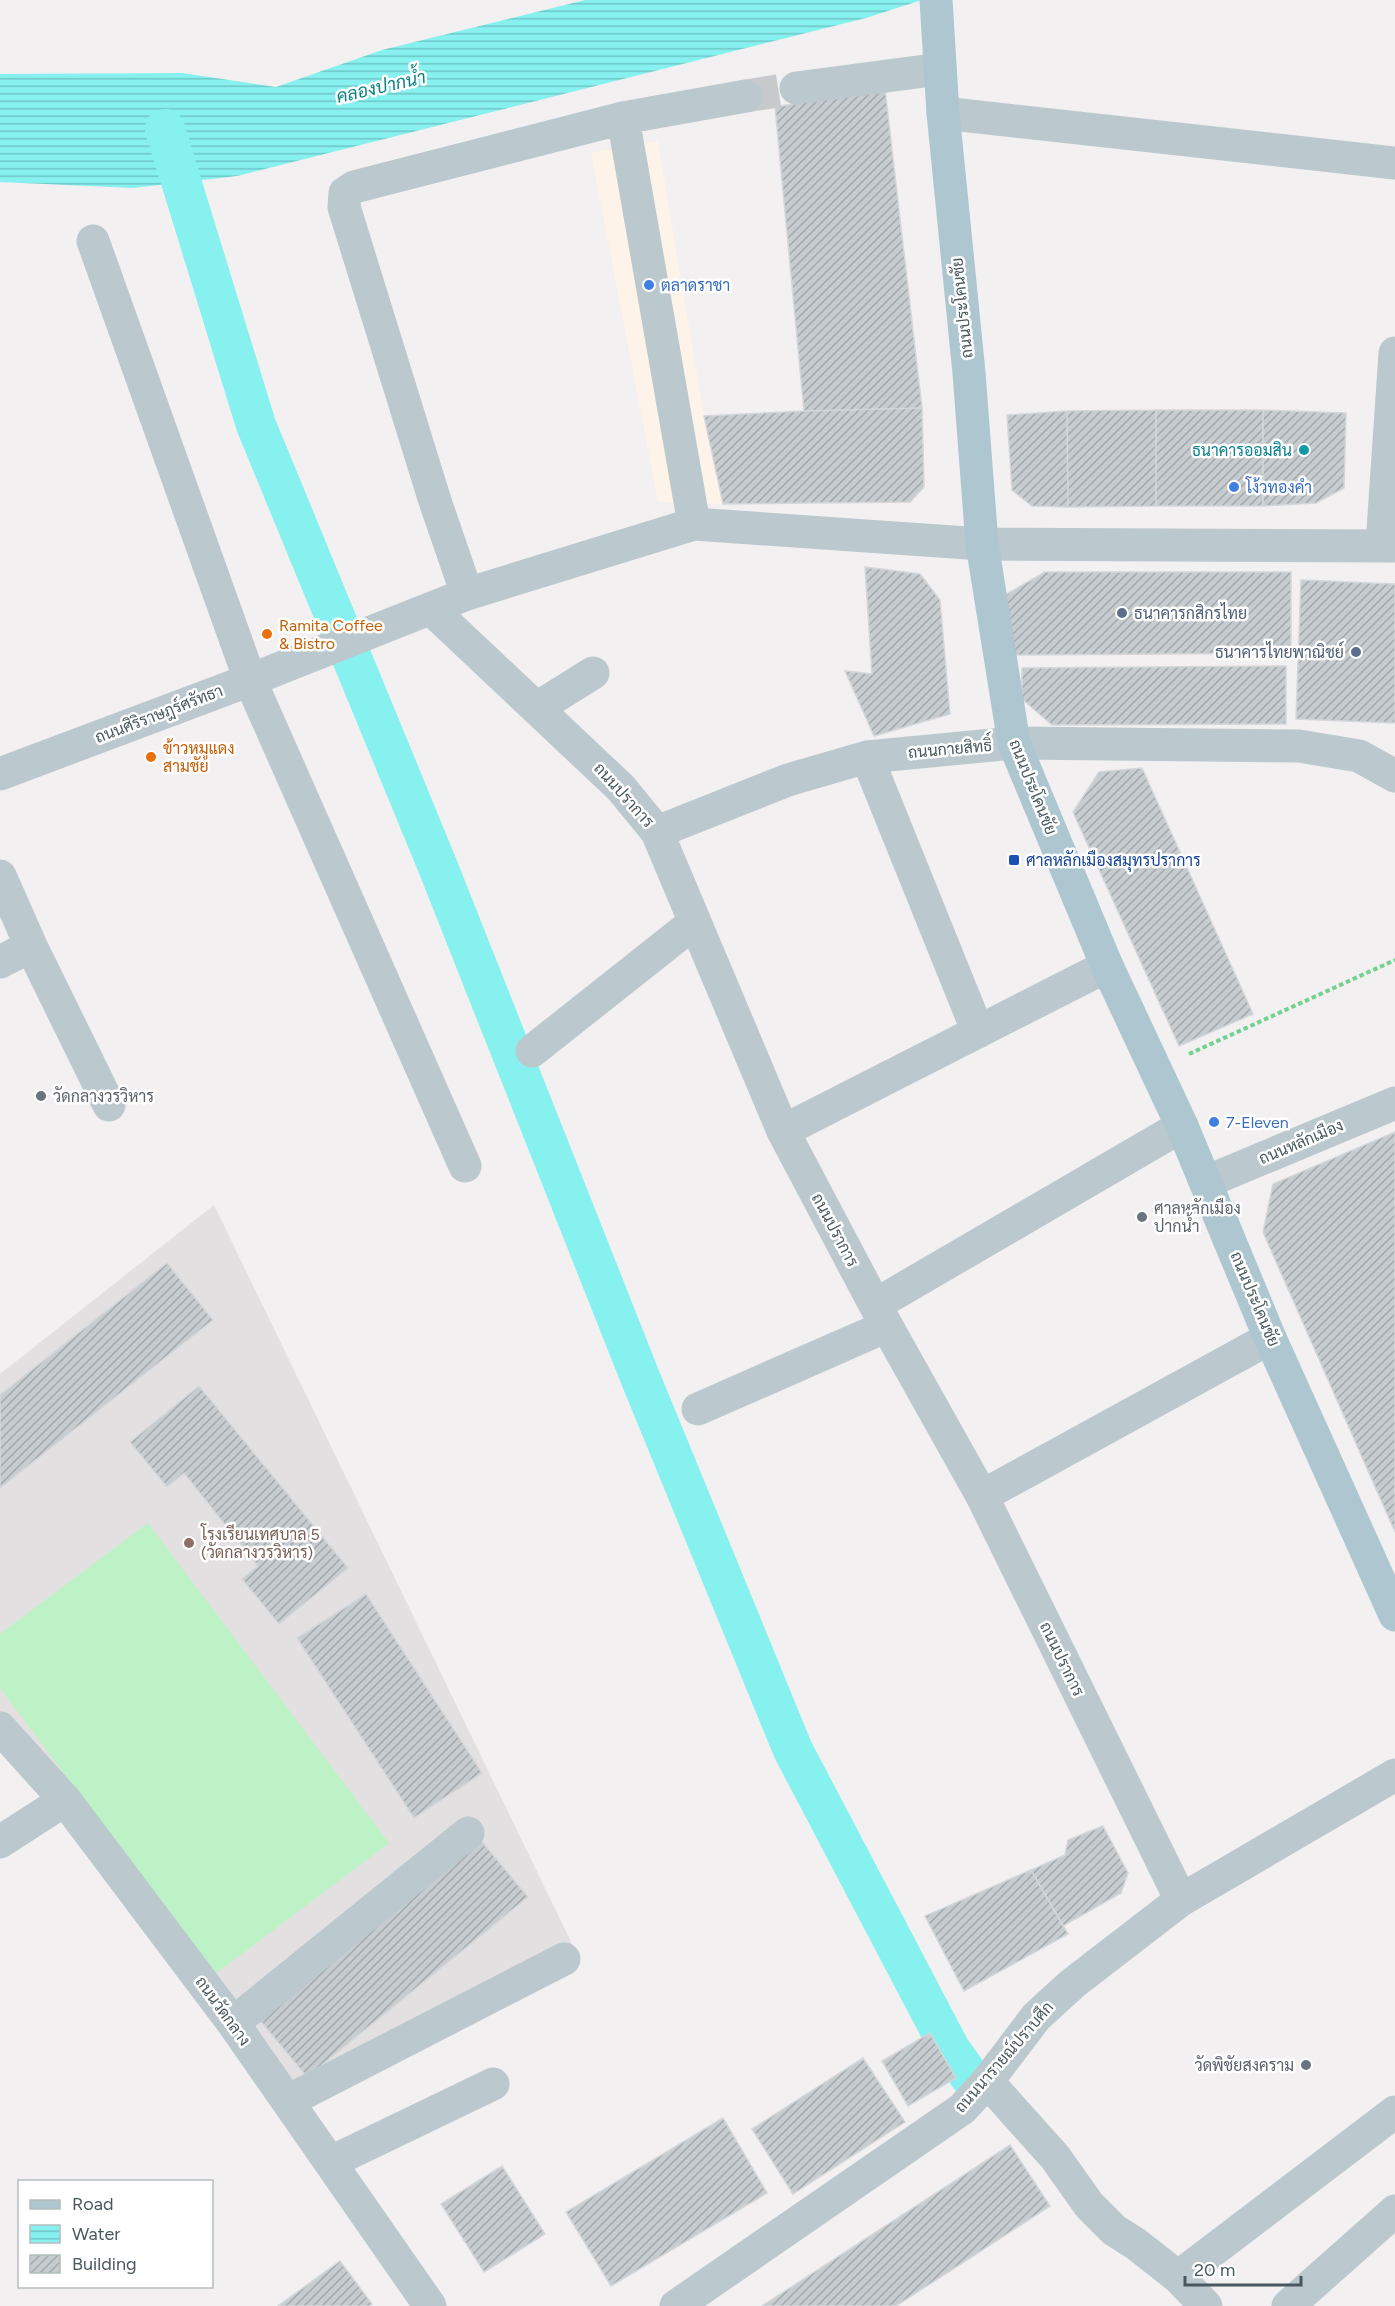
<svg xmlns="http://www.w3.org/2000/svg" width="1395" height="2306" font-family="Figtree,Sarabun,sans-serif">
<style>
.commercial{fill:#fdf3e9}
.education{fill:#e3e0e2}
.pitch{fill:#bcf2c6}
.water{fill:url(#water-rules)}
.lines{fill:none;stroke-linecap:round;stroke-linejoin:round}
.canal{stroke:#87f1f0;stroke-width:40}
.building{fill:url(#building-hatch);stroke:#d3d7db;stroke-width:1.5}
.minor-tunnel{stroke:#c7cacc;stroke-width:33;stroke-dasharray:33 16;stroke-linecap:butt}
.path{stroke:#72d18e;stroke-width:4;stroke-dasharray:4.5 3;stroke-linecap:butt}
.minor{stroke:#bbc8cd;stroke-width:33}
.major{stroke:#aec6d0;stroke-width:33}
.shop-dot{fill:#3f7fe0;stroke:#fff;stroke-width:2}
.culture-dot{fill:#0f9aa8;stroke:#fff;stroke-width:2}
.service-dot{fill:#5c6f8a;stroke:#fff;stroke-width:2}
.food-dot{fill:#e8710a;stroke:#fff;stroke-width:2}
.transit-dot{fill:#1a4fb4;stroke:#fff;stroke-width:2}
.worship-dot{fill:#6b7280;stroke:#fff;stroke-width:2}
.education-dot{fill:#8d6e63;stroke:#fff;stroke-width:2}
.labels{text-anchor:middle;dominant-baseline:central;stroke-width:5;stroke-linejoin:round;paint-order:stroke}
.shop-label{font-size:16px;fill:#366cbe;stroke:#fff;text-anchor:start}
.street-label{font-size:16px;fill:#47585e;stroke:#fff}
.culture-label{font-size:16px;fill:#0d838f;stroke:#fff;text-anchor:end}
.service-label{font-size:16px;fill:#4e5e75;stroke:#fff;text-anchor:start}
.food-label{font-size:16px;fill:#c56008;stroke:#fff;text-anchor:start}
.transit-label{font-size:16px;fill:#164399;stroke:#fff;text-anchor:start}
.worship-label{font-size:16px;fill:#5b616d;stroke:#fff;text-anchor:start}
.education-label{font-size:16px;fill:#785e54;stroke:#fff;text-anchor:start}
.water-label{font-size:18px;font-style:italic;fill:#098282;stroke:#fff}
</style>
<defs>
<pattern id="water-rules" width="6" height="5" patternUnits="userSpaceOnUse" patternTransform="scale(1.5)"><rect width="6" height="5" fill="#87f1f0"/><path d="M0 2.5h6" fill="none" stroke="#70c6c6"/></pattern>
<pattern id="building-hatch" width="6" height="6" patternUnits="userSpaceOnUse" patternTransform="scale(1.5)"><rect width="6" height="6" fill="#c6cccf"/><path d="M-1 1l2-2M0 6l6-6M5 7l2-2" fill="none" stroke="#a3a8ab"/></pattern>
</defs>
<rect width="100%" height="100%" fill="#f2f0f0"/>
<path class="commercial" d="M658,141L704,416L723,504L658,502L591,153Z"/>
<path class="education" d="M214,1205L576,1952L303,2093L0,1712V1374Z"/>
<path class="pitch" d="M148,1523L389,1843L215,1974L0,1688V1634Z"/>
<path class="water" d="M585,0H922L866,18L237,176L133,188L0,182V74L182,73L276,87L382,50Z"/>
<g class="lines">
<path class="canal" d="M165,129L256,425L438,867L640,1377L793,1750L950,2049L970,2077"/>
</g>
<path class="building" d="M885,89L922,408L804,411L775,107Z
M922,408L924,487L910,502L723,504L704,416L804,411Z
M1156,410V506L1068,507L1067,411Z
M1156,410H1263V506H1156Z
M1263,410L1346,413L1344,488L1316,503L1263,506Z
M1067,411L1068,507L1032,506L1012,490L1007,415Z
M865,567L920,574L940,600L950,714L874,736L845,671L872,674Z
M1045,572H1291V653L1004,655L1005,595Z
M1301,580L1395,584V723L1296,719Z
M1286,666V724L1052,725L1022,699V668Z
M1142,768L1253,1014L1179,1046L1073,812L1099,772Z
M1395,1132V1532L1263,1232L1273,1184Z
M167,1263L213,1320L0,1488V1395Z
M199,1386L348,1568L279,1624L242,1579L258,1566L184,1473L167,1487L130,1442Z
M366,1594L482,1773L414,1818L297,1638Z
M1103,1826L1128,1873L1121,1893L1063,1926L1031,1870L1065,1855L1068,1840Z
M478,1837L528,1897L307,2077L258,2018Z
M1031,1870L1068,1934L964,1991L925,1916Z
M930,2033L956,2078L908,2106L882,2061Z
M863,2058L905,2122L793,2194L752,2129Z
M723,2118L767,2193L611,2286L566,2212Z
M1010,2145L1050,2206L896,2306H762Z
M502,2166L545,2234L484,2272L441,2204Z
M340,2261L372,2304L369,2306H278Z"/>
<g class="lines">
<path class="minor-tunnel" d="M746,96L796,88"/>
<path class="path" d="M1189,1054L1395,960"/>
<path class="minor" d="M796,88L940,69
M943,113L1395,163
M623,118L694,524
M93,241L250,680L465,1166
M1382,545L1395,353
M467,594L435,501L344,207L345,193L354,187L623,118L746,96
M431,609L621,788L657,832L783,1131L875,1305L982,1496L1181,1900
M537,708L593,673
M867,757L978,1032
M0,774L250,680L467,594L694,524L982,544L1395,546
M657,832L788,780L867,757L1014,743L1299,746L1359,756L1395,776
M0,876L31,946L109,1105
M0,962L31,946
M532,1051L695,922
M783,1131L1107,966
M1206,1182L1395,1103
M875,1305L1182,1126
M698,1409L887,1326
M982,1496L1270,1338
M0,1728L65,1800L233,2023L430,2306
M0,1842L65,1800
M233,2023L468,1833
M987,2081L1055,2157L1089,2205L1114,2230L1136,2244L1178,2277L1206,2306
M288,2101L564,1959
M331,2162L493,2084
M1178,2277L1395,2112
M676,2306L962,2109L986,2083L1036,2017L1072,1984L1181,1900L1395,1775
M1288,2306L1395,2211"/>
<path class="major" d="M936,0L943,113L969,373L982,544L1014,743L1107,966L1182,1126L1270,1338L1395,1615"/>
</g>
<g class="shop-dot">
<circle cx="649" cy="285" r="6"/>
<circle cx="1234" cy="487" r="6"/>
<circle cx="1214" cy="1122" r="6"/>
</g>
<circle class="culture-dot" cx="1304" cy="450" r="6"/>
<g class="service-dot">
<circle cx="1122" cy="613" r="6"/>
<circle cx="1356" cy="652" r="6"/>
</g>
<g class="food-dot">
<circle cx="267" cy="634" r="6"/>
<circle cx="151" cy="757" r="6"/>
</g>
<rect class="transit-dot" x="1008" y="854" width="12" height="12" rx="3"/>
<g class="worship-dot">
<circle cx="41" cy="1096" r="6"/>
<circle cx="1142" cy="1217" r="6"/>
<circle cx="1306" cy="2065" r="6"/>
</g>
<circle class="education-dot" cx="189" cy="1543" r="6"/>
<g class="labels">
<g class="shop-label">
<text x="661" y="285">ตลาดราชา</text>
<text x="1246" y="487">โง้วทองคำ</text>
<text x="1226" y="1122">7-Eleven</text>
</g>
<g class="street-label">
<text transform="translate(962 308) rotate(-96)">ถนนประโคนชัย</text>
<text transform="translate(159 714) rotate(-21)">ถนนศิริราษฎร์ศรัทธา</text>
<text transform="translate(950 749) rotate(-5)">ถนนกายสิทธิ์</text>
<text transform="translate(1033 787) rotate(68)">ถนนประโคนชัย</text>
<text transform="translate(624 795) rotate(48)">ถนนปราการ</text>
<text transform="translate(1301 1142) rotate(-23)">ถนนหลักเมือง</text>
<text transform="translate(835 1230) rotate(62)">ถนนปราการ</text>
<text transform="translate(1255 1299) rotate(67)">ถนนประโคนชัย</text>
<text transform="translate(1062 1659) rotate(64)">ถนนปราการ</text>
<text transform="translate(223 2011) rotate(54)">ถนนวัดกลาง</text>
<text transform="translate(1004 2057) rotate(-49)">ถนนนารายณ์ปราบศึก</text>
</g>
<g class="culture-label">
<text x="1292" y="450">ธนาคารออมสิน</text>
</g>
<g class="service-label">
<text x="1134" y="613">ธนาคารกสิกรไทย</text>
<text x="1344" y="652" text-anchor="end">ธนาคารไทยพาณิชย์</text>
</g>
<g class="food-label">
<text x="279" y="625">Ramita Coffee<tspan x="279" dy="18">&amp; Bistro</tspan></text>
<text x="163" y="748">ข้าวหมูแดง<tspan x="163" dy="18">สามชัย</tspan></text>
</g>
<g class="transit-label">
<text x="1026" y="860">ศาลหลักเมืองสมุทรปราการ</text>
</g>
<g class="worship-label">
<text x="53" y="1096">วัดกลางวรวิหาร</text>
<text x="1154" y="1208">ศาลหลักเมือง<tspan x="1154" dy="18">ปากน้ำ</tspan></text>
<text x="1294" y="2065" text-anchor="end">วัดพิชัยสงคราม</text>
</g>
<g class="education-label">
<text x="201" y="1534">โรงเรียนเทศบาล 5<tspan x="201" dy="18">(วัดกลางวรวิหาร)</tspan></text>
</g>
<g class="water-label">
<text transform="translate(381 87) rotate(-13)">คลองปากน้ำ</text>
</g>
</g>
<rect x="18" y="2180" width="195" height="108" fill="#ffffff" stroke="#b5bcbf" stroke-width="1.5"/>
<rect x="30" y="2200" width="30" height="9" fill="#aec6d0" stroke="#b5bcbf" stroke-width="1.5"/>
<text x="72" y="2210" font-size="18" fill="#47585e">Road</text>
<rect x="30" y="2225" width="30" height="18" fill="url(#water-rules)" stroke="#b5bcbf" stroke-width="1.5"/>
<text x="72" y="2240" font-size="18" fill="#47585e">Water</text>
<rect x="30" y="2255" width="30" height="18" fill="url(#building-hatch)" stroke="#b5bcbf" stroke-width="1.5"/>
<text x="72" y="2270" font-size="18" fill="#47585e">Building</text>
<path d="M1185 2276v9h116v-9" fill="none" stroke="#47585e" stroke-width="3"/>
<text x="1194" y="2276" font-size="18" fill="#47585e" stroke="#ffffff" stroke-width="4.5" paint-order="stroke">20 m</text>
</svg>
